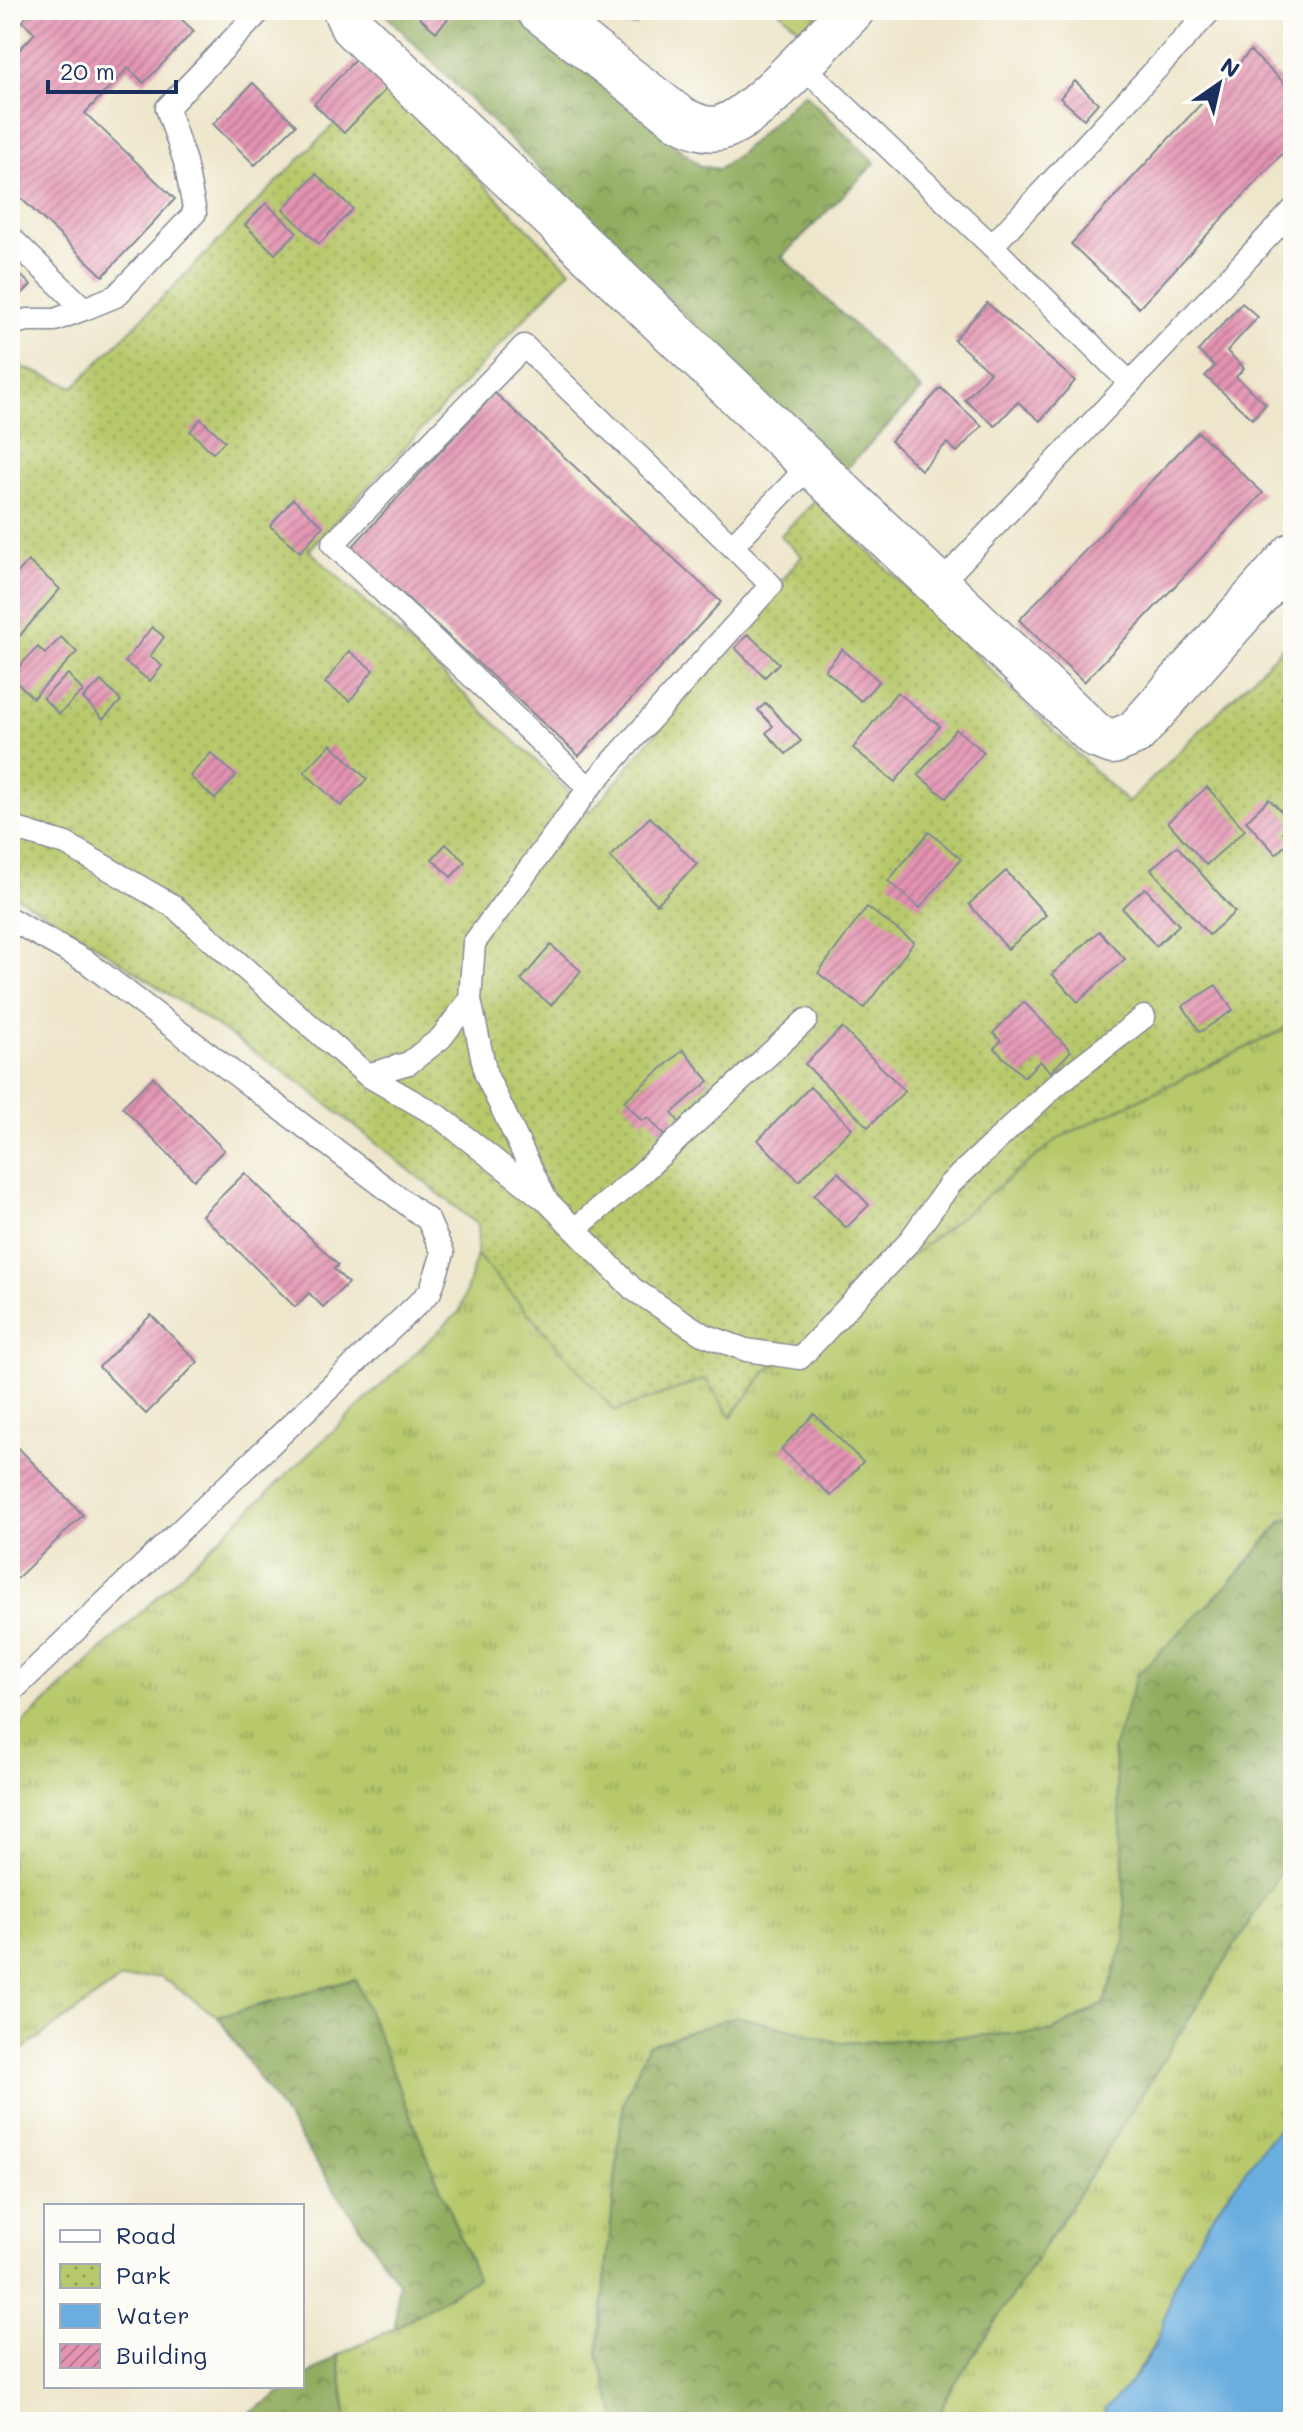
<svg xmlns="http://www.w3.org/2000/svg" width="1303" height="2432" font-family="Mali,sans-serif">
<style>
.grass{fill:url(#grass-tufts);stroke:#6a7c65;stroke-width:2}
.forest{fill:url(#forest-crowns);stroke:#566e5f;stroke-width:2}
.park{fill:url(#park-dots);stroke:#6a7c65;stroke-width:2}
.pitch{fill:#b8c96c;stroke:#6a7c65;stroke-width:2}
.water{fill:#6aaedf;stroke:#426e9e;stroke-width:2}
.building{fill:url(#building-hatch)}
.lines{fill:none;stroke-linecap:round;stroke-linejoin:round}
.service-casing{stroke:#848a94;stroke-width:25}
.minor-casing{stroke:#848a94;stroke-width:47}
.service{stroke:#fff;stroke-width:22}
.minor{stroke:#fff;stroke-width:44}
</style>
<defs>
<pattern id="grass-tufts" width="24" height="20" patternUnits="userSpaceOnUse" patternTransform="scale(2)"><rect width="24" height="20" fill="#b8c96c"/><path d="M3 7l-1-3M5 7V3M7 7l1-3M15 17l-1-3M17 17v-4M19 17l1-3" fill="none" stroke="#95a45c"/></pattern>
<pattern id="forest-crowns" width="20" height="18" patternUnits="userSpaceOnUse" patternTransform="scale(2)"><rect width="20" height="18" fill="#92ad60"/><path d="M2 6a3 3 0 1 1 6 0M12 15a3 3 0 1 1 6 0" fill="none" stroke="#768d52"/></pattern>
<pattern id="park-dots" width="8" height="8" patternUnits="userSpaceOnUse" patternTransform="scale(2)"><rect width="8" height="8" fill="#b8c96c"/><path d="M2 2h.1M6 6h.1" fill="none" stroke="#95a45c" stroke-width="1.8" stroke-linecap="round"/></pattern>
<pattern id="building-hatch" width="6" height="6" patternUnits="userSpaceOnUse" patternTransform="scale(2)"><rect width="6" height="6" fill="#e393b1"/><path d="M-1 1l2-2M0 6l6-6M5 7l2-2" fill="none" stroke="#b77893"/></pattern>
</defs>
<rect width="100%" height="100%" fill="#fdfcf7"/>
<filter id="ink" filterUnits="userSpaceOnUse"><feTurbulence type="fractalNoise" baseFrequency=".0125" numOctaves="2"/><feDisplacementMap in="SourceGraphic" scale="16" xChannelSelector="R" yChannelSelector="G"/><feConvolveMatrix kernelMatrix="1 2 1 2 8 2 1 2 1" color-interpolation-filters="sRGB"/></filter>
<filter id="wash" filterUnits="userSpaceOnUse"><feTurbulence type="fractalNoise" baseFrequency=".006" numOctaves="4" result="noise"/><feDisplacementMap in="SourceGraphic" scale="32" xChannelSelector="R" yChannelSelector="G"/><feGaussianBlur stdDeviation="1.8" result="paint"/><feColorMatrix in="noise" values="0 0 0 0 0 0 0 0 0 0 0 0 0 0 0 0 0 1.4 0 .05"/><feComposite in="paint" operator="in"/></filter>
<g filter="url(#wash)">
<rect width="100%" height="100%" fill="#eee6cb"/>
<path class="grass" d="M593,10H650L636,26L616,23Z
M1293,1025V1517L1282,1520L1239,1573L1123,1847L1126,1939L1104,2004L1051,2032L842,2043L736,2016L623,2103L598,2355L618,2422H347L338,2355L395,2328L476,2278L355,1979L218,2017L160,1976L120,1980L10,2058V1736L460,1311L477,1255L615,1411L705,1379L732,1416L767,1371L1059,1138Z
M1293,1852V2110L1218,2208L1174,2284L1160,2336L1133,2378L1118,2398L1104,2409L1112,2422H936L947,2394L1104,2155Z"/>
<path class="forest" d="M392,10H514L700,166L719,169L739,154L804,93L875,163L782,257L922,390L842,473L387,16Z
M1293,1517V1852L1104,2155L948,2394L936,2422H618L598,2355L623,2103L648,2045L736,2016L842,2043L1051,2032L1104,2004L1125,1939L1123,1847L1113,1749L1137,1675L1239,1573L1283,1520Z
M355,1979L477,2278L395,2328L398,2283L218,2017Z
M338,2355L347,2422H237L291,2386H302V2379Z"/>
<path class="park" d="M378,80L570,270L309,550L591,812L802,556L780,536L816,500L1128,803L1293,637V1025L1059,1138L767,1371L731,1416L705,1379L615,1411L477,1255L478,1225L302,1084L69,927L10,893V362L74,387Z"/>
<path class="pitch" d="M778,10H822L802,31Z"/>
<path class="water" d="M1293,2110V2422H1112L1104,2409C1127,2391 1147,2363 1159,2336C1167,2319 1167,2299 1175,2283C1204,2219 1250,2164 1293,2110Z"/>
<g id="blocks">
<path class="building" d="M27,10H183L178,16L194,31L144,83L128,68L85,113L175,199L103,276L10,188V60L35,33L19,18Z
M411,10H456L436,32Z
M1250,51L1293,91V142L1139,308L1071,244Z
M355,60L386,89L344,133L314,104Z
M1075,81L1098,103L1084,119L1060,98Z
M253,83L296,125L255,165L213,124Z
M316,174L353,209L319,244L283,209Z
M266,203L297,232L275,254L245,225Z
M10,265L31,285L10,306Z
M987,303L1075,381L1040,421L1018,402L995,426L965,400L990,372L954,340Z
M1242,303L1258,317L1227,351L1244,368L1236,377L1266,404L1252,419L1205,376L1215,366L1198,351Z
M941,388L982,426L957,452L947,443L921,470L891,441Z
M495,393L721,602L579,756L352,547Z
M201,419L225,441L213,453L190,431Z
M1198,432L1263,493L1084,682L1019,620Z
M293,499L323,526L300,552L270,526Z
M28,561L60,589L10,647V582Z
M152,627L164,637L150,656L162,666L150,681L125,662Z
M748,634L779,663L765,677L735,648Z
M61,637L77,652L33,698L10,676L38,647L45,654Z
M842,649L879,681L861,701L825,670Z
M349,651L373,670L350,701L325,683Z
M68,674L83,691L59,714L43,698Z
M101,681L121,701L103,719L83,698Z
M1293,687V708L1282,698Z
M897,692L940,726L895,782L853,748Z
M766,703L801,741L786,754L766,733L773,726L758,710Z
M956,729L984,752L946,798L918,775Z
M331,744L367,779L341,806L304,772Z
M211,753L236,776L215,799L190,776Z
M1207,787L1245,830L1206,865L1168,822Z
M1269,799L1293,823L1283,832L1291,840L1276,854L1246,821Z
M650,817L697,864L657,904L610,857Z
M929,832L961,859L920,908L888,881Z
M446,844L465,862L451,877L432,859Z
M1177,846L1235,912L1209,935L1151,869Z
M1006,871L1046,915L1008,949L969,904Z
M1145,888L1179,925L1156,946L1122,908Z
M867,907L914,942L864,1008L818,973Z
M1099,931L1125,959L1078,1002L1052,974Z
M551,945L581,971L551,1005L521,980Z
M1216,985L1233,1010L1200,1032L1183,1006Z
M1024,1002L1071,1051L1051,1072L1040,1061L1024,1077L994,1048L1001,1041L993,1033Z
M842,1028L905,1091L868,1127L805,1064Z
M683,1050L709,1081L672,1113L682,1126L667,1139L648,1117L642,1121L624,1101Z
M153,1077L224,1150L194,1180L122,1107Z
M810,1087L852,1128L799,1181L758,1140Z
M838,1172L869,1205L846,1228L814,1195Z
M245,1173L338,1265L334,1269L348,1283L323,1307L309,1293L295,1307L202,1215Z
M151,1315L198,1362L146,1414L99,1367Z
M814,1414L863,1462L831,1496L781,1449Z
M10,1439L83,1515L10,1585Z"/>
</g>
</g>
<g filter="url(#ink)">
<use href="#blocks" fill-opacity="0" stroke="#848a94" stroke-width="2"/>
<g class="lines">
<defs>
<path id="service" d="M10,17L16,10
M800,63L992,246L1130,383
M10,237L84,309L116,296L195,213L185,162L167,108L261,10
M992,246L1211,10
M10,324L28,320H55L84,309
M732,546L524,346L333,544L589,788L771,585L732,546L811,464
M938,586L1293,210
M589,788L474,943L470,1000L486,1075L546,1200L633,1289L702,1334L746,1350L800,1358L908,1243L950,1184L1056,1085L1144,1017
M10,827L66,844L173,906L367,1075L440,1117L540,1196
M10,919L87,962L428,1220L443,1253L430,1292L10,1693
M367,1075L409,1063L441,1038L470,1000
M575,1229L635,1179L806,1020"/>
<path id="minor" d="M345,10L352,26L1096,736L1113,742L1135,733L1293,555
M539,10L679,118C692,124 704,131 719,128C754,121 824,38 852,10"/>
</defs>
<use href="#service" class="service-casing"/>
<use href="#minor" class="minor-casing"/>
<use href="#service" class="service"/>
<use href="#minor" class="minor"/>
</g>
</g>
<rect width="1303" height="2432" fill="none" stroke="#fdfcf7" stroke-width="40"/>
<rect x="44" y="2204" width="260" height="184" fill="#fdfcf7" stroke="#a3aaba" stroke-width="2"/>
<rect x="60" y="2230" width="40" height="12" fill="#ffffff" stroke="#a3aaba" stroke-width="2"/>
<text x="116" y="2244" font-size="24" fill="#1b2f5e">Road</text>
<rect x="60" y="2264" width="40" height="24" fill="url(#park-dots)" stroke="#a3aaba" stroke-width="2"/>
<text x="116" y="2284" font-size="24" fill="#1b2f5e">Park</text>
<rect x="60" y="2304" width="40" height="24" fill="#6aaedf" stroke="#a3aaba" stroke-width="2"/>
<text x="116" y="2324" font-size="24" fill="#1b2f5e">Water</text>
<rect x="60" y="2344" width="40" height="24" fill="url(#building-hatch)" stroke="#a3aaba" stroke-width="2"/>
<text x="116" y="2364" font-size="24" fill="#1b2f5e">Building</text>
<g transform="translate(1219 84) rotate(34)" stroke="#fdfcf7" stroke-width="6" paint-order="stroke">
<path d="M0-6L14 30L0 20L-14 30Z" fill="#1b2f5e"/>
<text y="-12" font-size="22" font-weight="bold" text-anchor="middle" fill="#1b2f5e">N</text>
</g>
<path d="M48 80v12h128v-12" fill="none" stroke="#1b2f5e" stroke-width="4"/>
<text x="60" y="80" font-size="24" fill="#1b2f5e" stroke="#fdfcf7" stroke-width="6" paint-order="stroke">20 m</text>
</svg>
